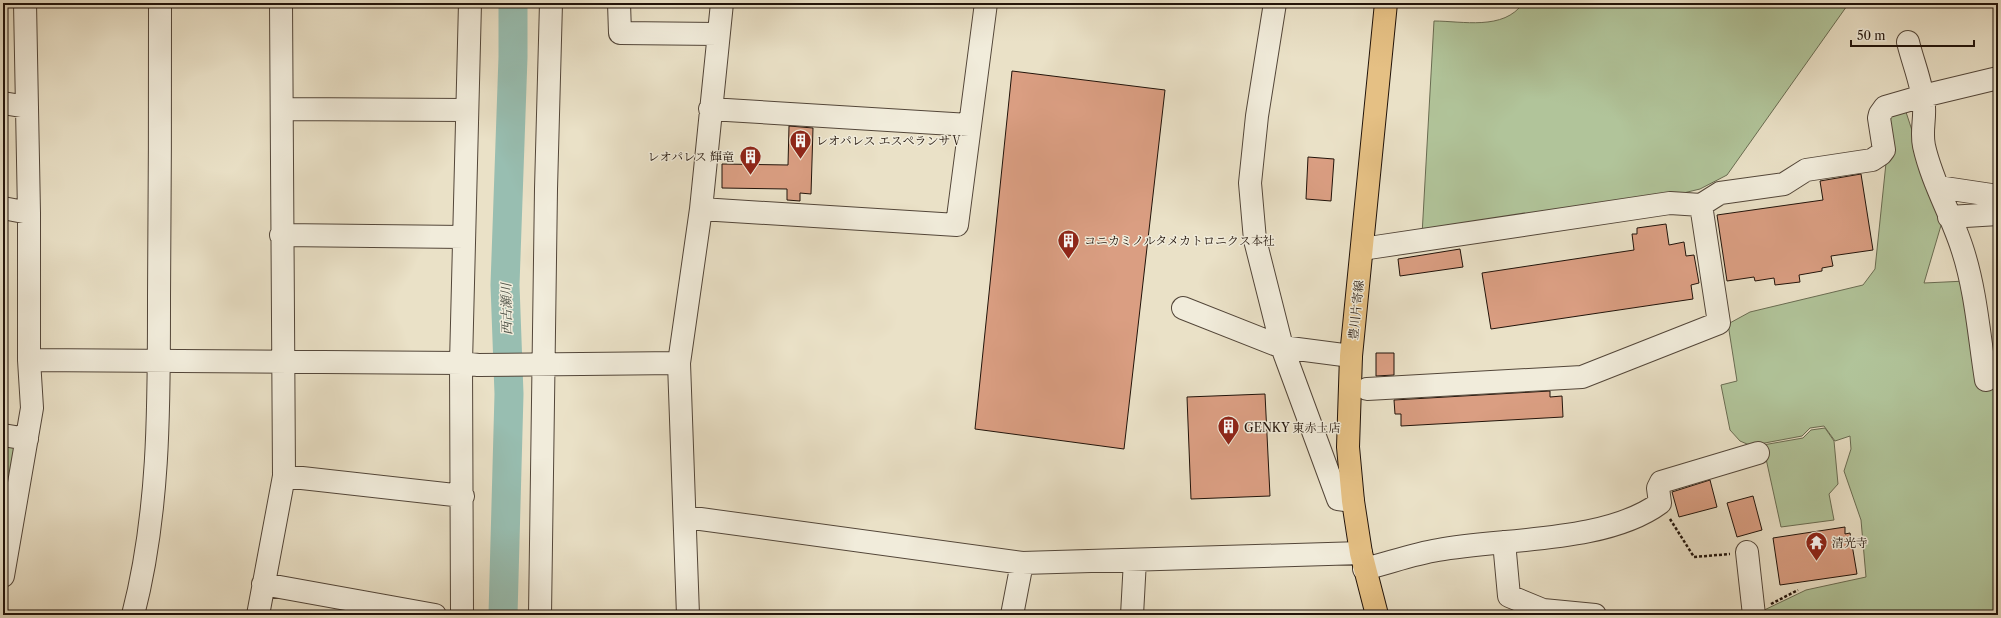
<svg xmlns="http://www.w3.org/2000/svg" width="2001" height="618" font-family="'Libre Caslon Text','Noto Serif JP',serif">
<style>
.green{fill:#b1c49a;stroke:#696c52}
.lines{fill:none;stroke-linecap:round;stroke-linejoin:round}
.river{stroke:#98beb1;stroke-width:29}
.building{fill:#da9e82;stroke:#21130a}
.minor-casing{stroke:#534639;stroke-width:24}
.major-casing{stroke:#21130a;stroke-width:24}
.path{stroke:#21130a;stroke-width:2.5;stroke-dasharray:3 2;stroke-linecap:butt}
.minor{stroke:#f1ecdb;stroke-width:22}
.major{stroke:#e5c084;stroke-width:22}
.labels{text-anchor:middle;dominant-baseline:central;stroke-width:3;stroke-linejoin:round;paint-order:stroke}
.poi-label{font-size:12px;fill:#21130a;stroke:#f1ecdb;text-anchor:start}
.street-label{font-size:12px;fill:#21130a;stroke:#f1ecdb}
.water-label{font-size:13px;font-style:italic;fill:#4b4f44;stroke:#f1ecdb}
</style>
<rect width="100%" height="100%" fill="#eae1c7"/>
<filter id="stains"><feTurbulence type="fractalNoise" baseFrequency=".005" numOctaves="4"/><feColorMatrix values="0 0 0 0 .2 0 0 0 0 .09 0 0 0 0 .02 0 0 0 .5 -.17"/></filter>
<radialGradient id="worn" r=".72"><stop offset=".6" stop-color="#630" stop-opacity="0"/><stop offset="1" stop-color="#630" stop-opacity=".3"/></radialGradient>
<path class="green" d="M1523,3H1849L1727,175L1700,189L1671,196L1422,235L1434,21C1462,21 1504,31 1523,3Z
M1905,109L1942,222L1924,283L1966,281L1982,387L1998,379V615H1759L1758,613L1806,590L1866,577L1861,520L1844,471L1851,449L1850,436L1835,441L1824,426L1810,428L1802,436L1754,445L1747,444L1740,441L1730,430L1721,385L1737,381L1728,324L1750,312L1863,285L1875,269L1886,163L1892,158L1893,152L1889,117Z
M1825,428L1834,441L1838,484L1829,494L1834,520L1781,527L1763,445L1803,438L1811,430Z
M3,435L17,438L3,545Z"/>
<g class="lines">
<path class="river" d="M503,615L509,394L505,285L513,57V3"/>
</g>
<path class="building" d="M1012,71L1165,90L1124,449L975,429Z
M789,126L813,128L811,194L800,193V201L787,200V189L722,188V164L788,165Z
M1308,157L1334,159L1331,201L1306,199Z
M1861,174L1873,250L1831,256L1833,266L1822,268V271L1799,275L1800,282L1775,285L1774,278L1755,281L1754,277L1727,281L1717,215L1823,200L1820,181Z
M1666,224L1669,245L1684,242L1686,256L1694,255L1699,283L1691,285L1693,299L1491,329L1482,273L1634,250L1632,234H1637V228Z
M1460,249L1463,267L1400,276L1398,259Z
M1376,353H1394V375L1376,376Z
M1550,391V397L1562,396L1563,417L1401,426V414H1395L1394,400Z
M1265,394L1270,496L1191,499L1187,397Z
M1710,480L1717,507L1679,517L1672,492Z
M1753,496L1762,530L1737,537L1727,503Z
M1845,527V534L1850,533L1857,574L1780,585L1773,538Z"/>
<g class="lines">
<defs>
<path id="minor" d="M619,3L620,33L718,34
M1275,3L1257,116L1250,183L1255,240L1282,347L1338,499L1353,501
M1908,42C1913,63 1923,86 1924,107C1925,120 1921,132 1924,146C1932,182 1951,214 1962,248C1976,290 1979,336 1986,380
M3,103L27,107
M282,109L467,110
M710,109L969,125
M1938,187L1998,196
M1701,205L1720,193L1784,184L1806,170L1872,160L1881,154L1884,150L1879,118L1880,114L1885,107L1923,96L1998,78
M3,208L29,213
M701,209L957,225L986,3
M1949,217L1998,214
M281,235L464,237
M1362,249L1670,203L1701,205L1719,323L1582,377L1367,389
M1183,308L1282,347L1351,356
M29,360L461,363L478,365L679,363
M3,435L27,439
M284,476L463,496
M686,517L1022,563L1361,553
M1504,542L1509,596L1543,610L1595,615
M1747,552L1754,615
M1364,569C1389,563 1413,554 1438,550C1504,538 1606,543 1660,503L1658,488L1661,482L1758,453
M3,576L32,408L29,360V213L25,3
M263,584L435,615
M133,615C160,511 159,403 159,296C160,198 160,101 160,3
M258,615L284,476L281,3
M462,615L461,363L470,3
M540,615L546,189L551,3
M688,615L679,363L701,209L722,3
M1012,615L1022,563
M1132,615L1135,560"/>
<path id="major" d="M1377,615L1361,553L1353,501L1348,447L1351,356L1386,3"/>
</defs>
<use href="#minor" class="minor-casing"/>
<use href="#major" class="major-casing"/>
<path class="path" d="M1670,519L1694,557L1730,554
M1771,604L1798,590"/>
<use href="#minor" class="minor"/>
<use href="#major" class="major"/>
</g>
<defs>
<symbol id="building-pin" viewBox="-11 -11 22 30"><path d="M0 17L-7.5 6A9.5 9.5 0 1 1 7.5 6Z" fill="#8f2418" stroke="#f1ecdb"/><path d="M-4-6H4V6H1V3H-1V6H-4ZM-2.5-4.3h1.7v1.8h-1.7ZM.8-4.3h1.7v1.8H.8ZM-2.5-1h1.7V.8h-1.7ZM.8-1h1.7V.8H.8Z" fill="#fff"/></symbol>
<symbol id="temple-pin" viewBox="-11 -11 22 30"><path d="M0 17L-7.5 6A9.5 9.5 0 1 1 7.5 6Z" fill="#8f2418" stroke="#f1ecdb"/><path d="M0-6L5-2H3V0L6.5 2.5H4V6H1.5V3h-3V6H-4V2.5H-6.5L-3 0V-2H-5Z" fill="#fff"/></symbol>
</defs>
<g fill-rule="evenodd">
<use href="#building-pin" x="788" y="128" width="25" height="34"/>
<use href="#building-pin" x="738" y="144" width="25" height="34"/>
<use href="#building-pin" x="1056" y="228" width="25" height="34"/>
<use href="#building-pin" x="1216" y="414" width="25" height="34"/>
<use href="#temple-pin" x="1804" y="530" width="25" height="34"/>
</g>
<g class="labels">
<g class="poi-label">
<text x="816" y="140">レオパレス エスペランサⅤ</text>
<text x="734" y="156" text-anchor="end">レオパレス 輝竜</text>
<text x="1084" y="240">コニカミノルタメカトロニクス本社</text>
<text x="1244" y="427">GENKY 東赤土店</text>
<text x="1832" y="542">清光寺</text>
</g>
<g class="street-label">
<text transform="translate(1356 310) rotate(-84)">豊川片寄線</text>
</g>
<g class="water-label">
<text transform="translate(506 309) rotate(-91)">西古瀬川</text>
</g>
</g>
<rect width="2001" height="618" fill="none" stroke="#eae1c7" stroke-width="16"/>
<rect x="4" y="4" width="1993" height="610" fill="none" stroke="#21130a" stroke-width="2"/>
<rect x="8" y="8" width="1985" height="602" fill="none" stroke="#21130a"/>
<path d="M1851 40v6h123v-6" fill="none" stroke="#21130a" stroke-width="2"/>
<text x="1857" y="40" font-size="12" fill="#21130a" stroke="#f1ecdb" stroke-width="3" paint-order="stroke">50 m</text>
<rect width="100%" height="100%" filter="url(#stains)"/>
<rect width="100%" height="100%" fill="url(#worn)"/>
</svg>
